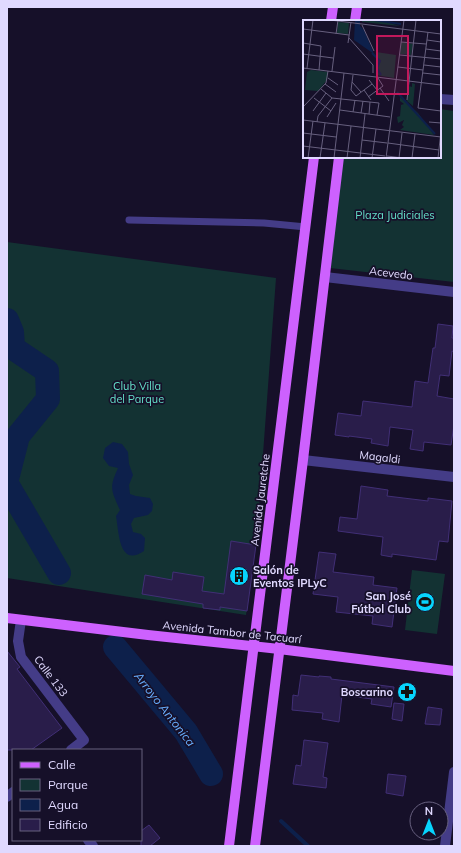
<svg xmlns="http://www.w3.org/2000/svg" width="461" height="853" font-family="Mulish,sans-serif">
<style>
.green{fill:#133233}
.water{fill:#0d204b}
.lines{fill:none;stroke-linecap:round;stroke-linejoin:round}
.stream{stroke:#0d204b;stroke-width:4}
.river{stroke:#0d204b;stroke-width:24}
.building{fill:#291d4a;stroke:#412f76}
.lane{stroke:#443c87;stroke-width:7}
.street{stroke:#443c87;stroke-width:10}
.primary{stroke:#cd61fe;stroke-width:10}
.labels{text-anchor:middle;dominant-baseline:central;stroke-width:3.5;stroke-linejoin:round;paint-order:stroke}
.park-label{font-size:11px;fill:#64e0c9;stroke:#161029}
.street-label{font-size:11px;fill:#e0d9ff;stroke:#161029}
.poi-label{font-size:11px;font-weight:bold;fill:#e0d9ff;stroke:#161029;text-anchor:end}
.water-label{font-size:12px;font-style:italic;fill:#68aefe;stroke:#161029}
.inset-river{fill:none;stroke:#0d204b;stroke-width:2}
.inset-road{fill:none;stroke:#67607f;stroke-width:1}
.view{fill:#c2185b;fill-opacity:0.15;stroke:#c2185b;stroke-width:2}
.inset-edge{fill:none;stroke:#e0d9ff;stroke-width:2}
</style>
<rect width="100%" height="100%" fill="#161029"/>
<path class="green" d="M440,109L454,111V282L330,268L343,157H440Z
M7,242L276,278L258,522L246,615L7,578Z
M412,570L445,574L437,634L405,630Z"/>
<path class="water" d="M113,442L122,444L128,452L129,464L133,475L129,485L130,494L136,496L150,498L153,504L152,511L148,515L134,518L131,524L133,532L141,534L145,538L144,551C119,568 119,533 116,516L120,510C111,490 109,488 118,468L109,466L103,458L105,448Z"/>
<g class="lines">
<path class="stream" d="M281,821L308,846"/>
<path class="river" d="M7,320L12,332L13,348L47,371L48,399L18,436L7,479
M7,484L59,573
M115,647L186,732L211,774"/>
</g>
<path class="building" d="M438,324L453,326L452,338H454V352L452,351L449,376L440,375L437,396L454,399V425L451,445L424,442L423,451L410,449L413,430L390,427L388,446L371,443L372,439L349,436V437L335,435L338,413L361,416L363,401L412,407L415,381L428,383L433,348H435Z
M361,486L388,490L387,496L428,501V498L452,501L448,542L439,541L436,560L392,554V557L381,555L383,537L338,531L340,517L357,519Z
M231,541L256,545L247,611L220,607V610L203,608V604L142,594L145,575L172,580L173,572L204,577L202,591L224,594Z
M319,552L336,554L333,572L374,577L373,585L397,588L392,627L372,624L373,616L336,612L338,597L313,594Z
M7,651L20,667L17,669L62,728L31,750H7Z
M301,675L319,677V676L331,677V679L394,687L391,707L371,704L372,699L342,695L339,722L322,719L323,713L292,710L293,695L298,696Z
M394,703L404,704L402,721L392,719Z
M428,707L442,709L440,725L425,724Z
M304,740L328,743L323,777L327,778L326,788L293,784L296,765L301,766Z
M388,774L406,776L403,796L386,793Z
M149,825L160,838L150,846H141V831Z"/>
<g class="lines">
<path class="lane" d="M129,220L264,223L306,227"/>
<path class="street" d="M440,99L454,100
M325,277L454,292
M303,460L454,477
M21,620L18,641L21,657L84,740L71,750
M7,797L13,792
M88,840L93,846
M445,846L454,772"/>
<path class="primary" d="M331,21L333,7
M355,21L357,7
M7,618L148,635L279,649L454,671
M229,846L314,157
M255,846L303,460L339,157"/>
</g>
<defs>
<symbol id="building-disc" viewBox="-11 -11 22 22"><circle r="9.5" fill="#07d4fd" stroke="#161029"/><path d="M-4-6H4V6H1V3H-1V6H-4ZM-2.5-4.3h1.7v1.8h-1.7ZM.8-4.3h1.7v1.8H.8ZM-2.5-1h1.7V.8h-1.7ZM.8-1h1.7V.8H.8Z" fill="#111"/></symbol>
<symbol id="stadium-disc" viewBox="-11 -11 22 22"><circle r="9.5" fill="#07d4fd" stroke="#161029"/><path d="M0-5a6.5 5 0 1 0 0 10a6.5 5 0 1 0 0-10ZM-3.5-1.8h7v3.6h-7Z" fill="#111"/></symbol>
<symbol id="pharmacy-disc" viewBox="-11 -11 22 22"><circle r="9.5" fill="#07d4fd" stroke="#161029"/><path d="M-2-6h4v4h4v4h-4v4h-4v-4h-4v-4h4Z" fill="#111"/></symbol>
</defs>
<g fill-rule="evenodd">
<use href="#building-disc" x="228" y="565" width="22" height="22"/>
<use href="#stadium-disc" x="414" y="591" width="22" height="22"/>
<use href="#pharmacy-disc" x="396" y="681" width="22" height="22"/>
</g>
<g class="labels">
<g class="park-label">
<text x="395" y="215">Plaza Judiciales</text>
<text x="137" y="386">Club Villa<tspan x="137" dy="13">del Parque</tspan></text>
</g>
<g class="street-label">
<text transform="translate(391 273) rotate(7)">Acevedo</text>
<text transform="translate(380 457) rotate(7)">Magaldi</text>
<text transform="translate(260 500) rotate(-83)">Avenida Jauretche</text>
<text transform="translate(232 632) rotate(6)">Avenida Tambor de Tacuarí</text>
<text transform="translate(51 676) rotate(53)">Calle 133</text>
</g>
<g class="poi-label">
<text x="253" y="570" text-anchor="start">Salón de<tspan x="253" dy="13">Eventos IPLyC</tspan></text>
<text x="411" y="596">San José<tspan x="411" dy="13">Fútbol Club</tspan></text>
<text x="393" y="692">Boscarino</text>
</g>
<g class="water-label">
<text transform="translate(165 709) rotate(52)">Arroyo Antonica</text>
</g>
</g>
<g transform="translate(303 20)">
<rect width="138" height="138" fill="#161029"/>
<path d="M59,0H76L97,6L59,2ZM35,2L46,3L45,14L34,13ZM98,22L110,24L108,35L97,34ZM73,32L93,35L91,58L73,55ZM8,50L25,52L24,60L15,71L2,70L4,52ZM109,63L112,64L110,86L104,81L106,66L109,67ZM97,77L115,93L131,115L97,110L101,107L99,105L101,100L95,103L94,97L97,96L98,85L101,84L97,81Z" fill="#133233"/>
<path d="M52,0H57V6L61,10L71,34L51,20Z" fill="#0d204b"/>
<path class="inset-river" d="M71,0L98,4M69,33L77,41L74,48L78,55M94,72L132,114"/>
<path class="inset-road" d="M27,0L138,14M59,5L71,31M0,9L46,15M125,12L115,88L138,91M33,14L35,0M46,18L70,45V53M124,20L138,22M98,22L123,24M0,23L18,26L16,50M45,23L48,2M123,29L138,31M0,34L30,38M97,35L138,39M121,45L138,47M95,47L120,50M0,48L138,65M4,48L10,0M29,51L32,27M120,53L138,55M50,55L48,70L53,76M25,58L35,65M66,60L74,70M49,62L58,72M22,64L33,72M77,68L86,81M18,69L29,78M61,70L68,80M53,76L69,64M65,77L80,66L75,58M11,78L28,91M29,78L76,83L74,95M104,80L113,0M0,87L23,63L25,51M37,90L87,97M10,91L23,73M50,92L52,80M58,93L60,81M66,94L67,82M24,97L33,83M0,100L138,117M14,102L15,96L29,78M126,102L138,103M0,113L33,117M59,120L84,123M85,123L136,130M0,126L82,136M84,136L100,138M5,138L10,101M17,138L22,103M31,138L41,53M44,138L48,106M57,138L62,94M69,138L73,109M83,138L101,0M96,138L99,113M109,138L112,114M135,138L138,111"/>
<path class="view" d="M74,16H105V74H74Z"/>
<rect width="138" height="138" class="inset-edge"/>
</g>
<rect width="461" height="853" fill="none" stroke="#e0d9ff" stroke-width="16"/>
<rect x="12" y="749" width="130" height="92" fill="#161029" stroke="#67607f"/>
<rect x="20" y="762" width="20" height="6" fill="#cd61fe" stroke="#67607f"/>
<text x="48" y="769" font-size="12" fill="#e0d9ff">Calle</text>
<rect x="20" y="779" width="20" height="12" fill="#133233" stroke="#67607f"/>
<text x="48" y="789" font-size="12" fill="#e0d9ff">Parque</text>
<rect x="20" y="799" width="20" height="12" fill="#0d204b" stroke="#67607f"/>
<text x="48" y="809" font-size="12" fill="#e0d9ff">Agua</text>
<rect x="20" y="819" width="20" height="12" fill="#291d4a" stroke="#67607f"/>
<text x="48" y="829" font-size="12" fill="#e0d9ff">Edificio</text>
<g transform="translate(429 821)"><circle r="19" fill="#161029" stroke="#67607f"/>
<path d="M0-3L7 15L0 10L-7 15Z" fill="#07d4fd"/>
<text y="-6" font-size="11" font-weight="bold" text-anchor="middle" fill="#e0d9ff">N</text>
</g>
</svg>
